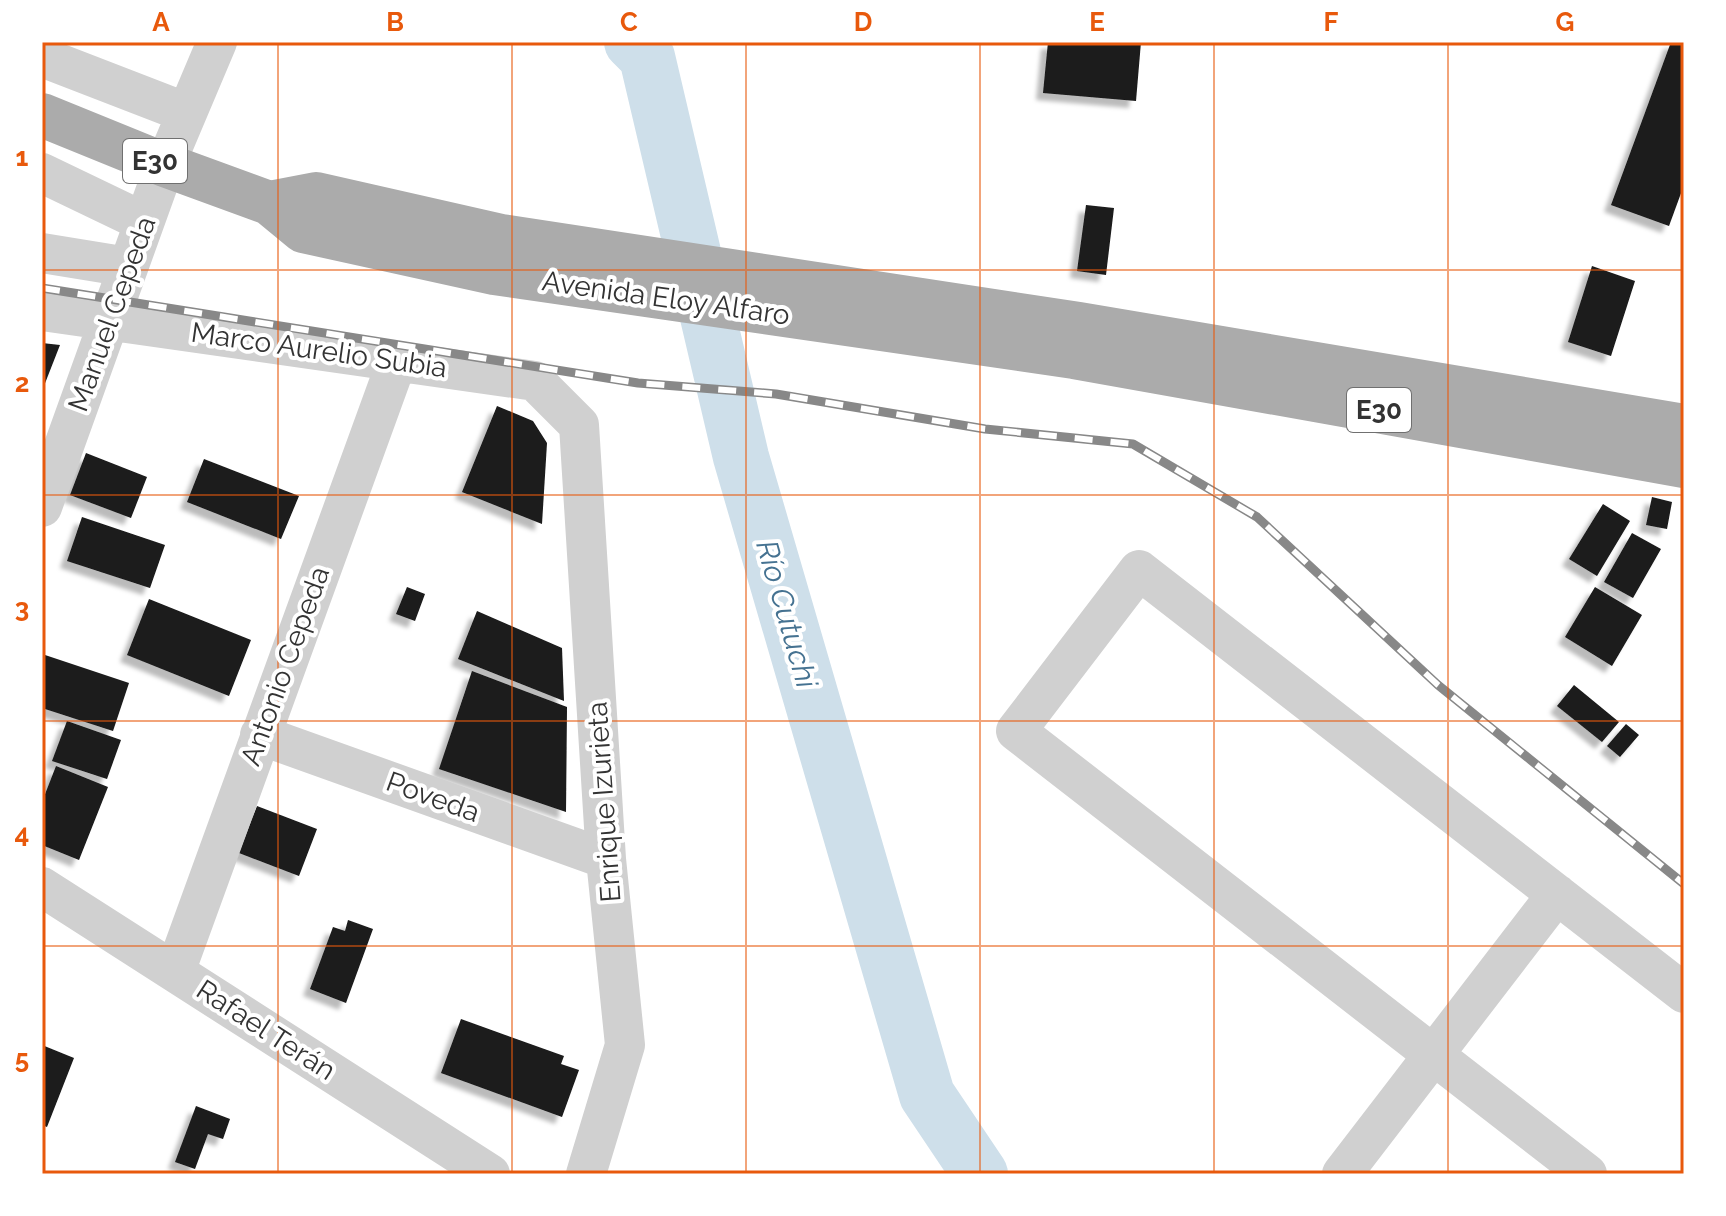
<svg xmlns="http://www.w3.org/2000/svg" width="1726" height="1216" font-family="Raleway,sans-serif">
<style>
.lines{fill:none;stroke-linecap:round;stroke-linejoin:round}
.river{stroke:#cedfea;stroke-width:56}
.building{fill:#1a1a1a;filter:url(#shadow)}
.minor{stroke:#d0d0d0;stroke-width:40}
.major{stroke:#ababab;stroke-width:44}
.rail-casing{stroke:#888;stroke-width:9}
.rail{stroke:#fff;stroke-width:6;stroke-dasharray:18;stroke-linecap:butt}
.grid{fill:none;stroke:#e8590c;stroke-width:2;stroke-opacity:0.55}
.labels{text-anchor:middle;dominant-baseline:central;stroke-width:8;stroke-linejoin:round;paint-order:stroke}
.shield{fill:#fff;stroke:#707070;stroke-width:2}
.shield-label{font-size:26px;font-weight:bold;fill:#333}
.street-label{font-size:28px;fill:#333;stroke:#fff}
.water-label{font-size:30px;font-style:italic;fill:#457291;stroke:#fff}
.neatline{fill:none;stroke:#e8590c;stroke-width:3}
.grid-label{font-size:26px;text-anchor:middle;font-weight:bold;fill:#e8590c}
</style>
<defs>
<filter id="shadow"><feDropShadow dx="-7" dy="7" stdDeviation="2" flood-color="#0004"/></filter>
</defs>
<rect width="100%" height="100%" fill="#fff"/>
<g class="lines">
<path class="river" d="M632,42L647,57L741,457L927,1095L980,1174"/>
</g>
<path class="building" d="M1048,42H1141L1136,101L1043,93Z
M1671,42H1684V185L1669,226L1611,205Z
M1086,205L1114,208L1106,275L1077,271Z
M1592,266L1635,281L1611,356L1568,342Z
M42,343L60,345L42,391Z
M497,406L533,421L547,443L542,524L462,492Z
M86,453L147,477L131,518L70,495Z
M204,459L299,496L281,539L187,502Z
M1652,497L1672,502L1667,529L1646,525Z
M1603,504L1630,521L1597,576L1569,559Z
M82,517L165,545L150,588L67,561Z
M1632,533L1661,549L1633,598L1604,582Z
M407,587L425,594L415,621L396,614Z
M1595,587L1642,615L1612,666L1565,637Z
M149,599L251,640L229,696L127,655Z
M477,611L562,648L564,701L458,659Z
M42,654L129,683L113,731L42,708Z
M472,671L567,707L566,812L439,769Z
M1574,685L1619,722L1602,742L1557,706Z
M67,721L121,740L107,779L52,761Z
M1626,724L1639,735L1620,757L1607,746Z
M56,766L108,787L79,860L42,845V802Z
M257,806L317,829L299,876L239,853Z
M348,920L373,929L346,1003L310,989L333,927L345,931Z
M461,1019L564,1056L561,1064L579,1070L562,1117L441,1073Z
M42,1045L74,1058L47,1127L42,1125Z
M196,1106L230,1119L223,1139L208,1134L195,1169L175,1162Z"/>
<g class="lines">
<path class="minor" d="M42,57L187,113
M42,173L144,222
M42,253L128,267
M42,311L535,381L579,425L606,859L625,1045L586,1174
M42,507L165,165L217,42
M260,735L606,859
M42,887L490,1174
M175,972L397,361
M1342,1174L1557,894
M1587,1174L1016,731L1139,570L1684,993"/>
<path class="major" d="M42,115L165,165L269,203L303,231L494,273L1074,357L1684,466
M269,203L316,194L501,236L1079,324L1684,426"/>
<defs>
<path id="rail" d="M42,288L638,383L776,394L985,429L1133,444L1257,517L1438,685L1684,884"/>
</defs>
<use href="#rail" class="rail-casing"/>
<use href="#rail" class="rail"/>
</g>
<path class="grid" d="M278,42V1174M512,42V1174M746,42V1174M980,42V1174M1214,42V1174M1448,42V1174M42,270H1684M42,495H1684M42,721H1684M42,946H1684"/>
<g class="labels">
<g class="shield">
<rect x="123" y="139" width="64" height="44" rx="6"/>
<rect x="1347" y="388" width="64" height="44" rx="6"/>
</g>
<g class="shield-label">
<text x="155" y="161">E30</text>
<text x="1379" y="410">E30</text>
</g>
<g class="street-label">
<text transform="translate(666 298) rotate(8)">Avenida Eloy Alfaro</text>
<text transform="translate(112 314) rotate(-70)">Manuel Cepeda</text>
<text transform="translate(319 350) rotate(8)">Marco Aurelio Subia</text>
<text transform="translate(285 666) rotate(-70)">Antonio Cepeda</text>
<text transform="translate(433 797) rotate(20)">Poveda</text>
<text transform="translate(604 802) rotate(-94)">Enrique Izurieta</text>
<text transform="translate(266 1030) rotate(33)">Rafael Terán</text>
</g>
<g class="water-label">
<text transform="translate(787 614) rotate(74)">Río Cutuchi</text>
</g>
</g>
<rect width="1726" height="1216" fill="none" stroke="#ffffff" stroke-width="88"/>
<rect x="44" y="44" width="1638" height="1128" class="neatline"/>
<g class="grid-label">
<text x="161" y="31">A</text>
<text x="395" y="31">B</text>
<text x="629" y="31">C</text>
<text x="863" y="31">D</text>
<text x="1097" y="31">E</text>
<text x="1331" y="31">F</text>
<text x="1565" y="31">G</text>
<text x="22" y="166">1</text>
<text x="22" y="392">2</text>
<text x="22" y="617">3</text>
<text x="22" y="843">4</text>
<text x="22" y="1068">5</text>
</g>
</svg>
